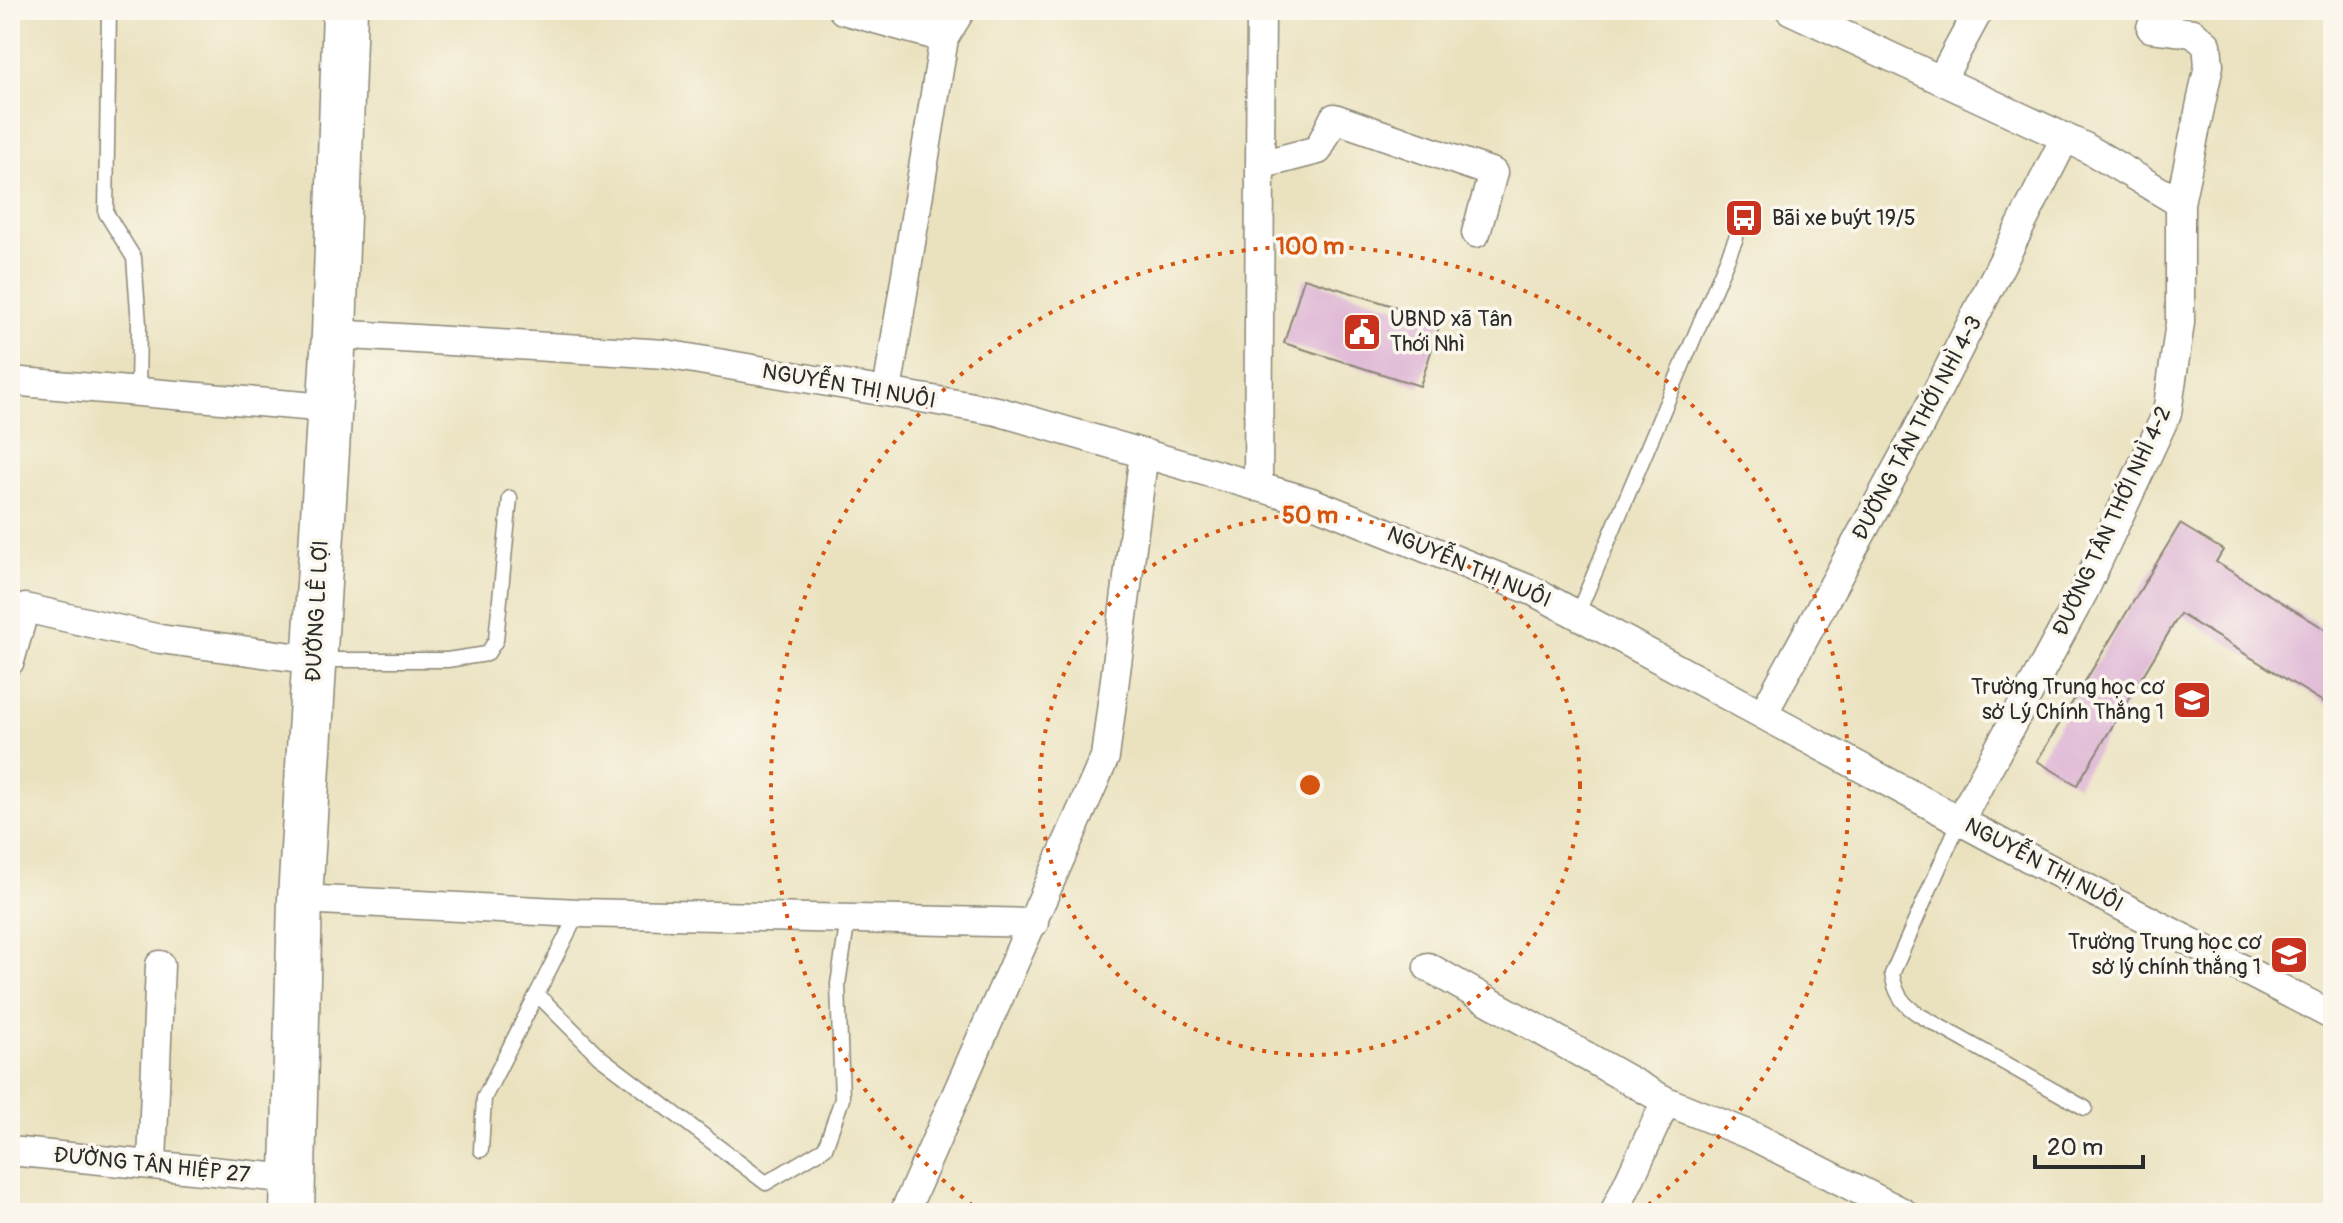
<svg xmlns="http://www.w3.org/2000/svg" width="2343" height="1223" font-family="Pangolin,sans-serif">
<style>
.building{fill:#d9aad1}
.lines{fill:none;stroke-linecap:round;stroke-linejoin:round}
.lane-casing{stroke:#8a8675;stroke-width:17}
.street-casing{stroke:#8a8675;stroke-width:31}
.primary-casing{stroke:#8a8675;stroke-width:47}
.lane{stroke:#fff;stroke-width:14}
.street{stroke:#fff;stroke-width:28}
.primary{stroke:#fff;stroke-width:44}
.ring{fill:none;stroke:#d5540f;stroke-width:4;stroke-dasharray:4 8}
.labels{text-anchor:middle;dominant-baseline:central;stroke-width:7;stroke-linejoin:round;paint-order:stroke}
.poi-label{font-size:22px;fill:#2b2b2b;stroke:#fbf7ec;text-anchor:start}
.street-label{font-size:22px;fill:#2b2b2b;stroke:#fbf7ec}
.centre{fill:#d5540f;stroke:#fbf7ec;stroke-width:4}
.ring-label{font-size:24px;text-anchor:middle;font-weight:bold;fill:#d5540f;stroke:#fbf7ec;stroke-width:7;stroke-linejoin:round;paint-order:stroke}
</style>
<rect width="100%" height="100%" fill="#fbf7ec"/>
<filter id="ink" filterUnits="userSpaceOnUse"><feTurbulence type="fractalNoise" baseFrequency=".0125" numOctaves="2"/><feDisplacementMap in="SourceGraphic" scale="16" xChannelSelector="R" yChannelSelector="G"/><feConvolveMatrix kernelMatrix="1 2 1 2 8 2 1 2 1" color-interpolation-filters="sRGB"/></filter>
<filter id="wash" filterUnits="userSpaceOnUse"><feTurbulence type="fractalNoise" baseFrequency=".006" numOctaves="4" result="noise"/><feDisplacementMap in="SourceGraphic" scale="32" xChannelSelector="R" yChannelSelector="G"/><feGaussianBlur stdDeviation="1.8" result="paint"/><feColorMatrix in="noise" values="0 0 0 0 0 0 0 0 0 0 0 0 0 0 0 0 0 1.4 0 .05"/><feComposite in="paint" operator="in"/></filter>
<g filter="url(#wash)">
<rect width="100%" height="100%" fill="#eae2bf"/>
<g id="blocks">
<path class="building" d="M1304,278L1441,321L1420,386L1284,343Z
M2180,524L2223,550L2216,562L2333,634V708L2180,614L2077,785L2037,761Z"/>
</g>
</g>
<g filter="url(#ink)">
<use href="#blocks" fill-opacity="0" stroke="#8a8675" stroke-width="2"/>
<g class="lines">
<defs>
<path id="lane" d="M109,10L106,213L134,258L139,324L138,392
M1577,615L1736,238
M319,660H447L487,654L496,640L510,498
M1960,820L1892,974C1896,995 1903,1005 1921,1016L2085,1108
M538,995L599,1056L766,1183L825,1148L842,1099L838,984L848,919
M481,1150L484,1098L578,913"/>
<path id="street" d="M843,10L944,38L887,392
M1790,10L2085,147L2180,203V323L2167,413L2084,591L1960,820
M2151,28L2193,33L2207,45L2209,65L2180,203
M944,38L961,10
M1941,80L1979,10
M1260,165L1318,150L1334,118L1493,173L1476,233
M334,334L665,354L997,411L1311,502L1533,591L2031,859L2333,1016
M10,381L328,408
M1258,487L1261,10
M10,661L25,608L160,639L315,660
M1763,714L1915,435L2065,138
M300,899L578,913L1034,923
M1428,967L1666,1101
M10,1151L293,1179
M152,1163L160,965
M904,1213L1105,757L1144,453
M1614,1213L1666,1101L1755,1137L1904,1213"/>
<path id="primary" d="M292,1213L300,899L334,334L345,10"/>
</defs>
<use href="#lane" class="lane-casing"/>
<use href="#street" class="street-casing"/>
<use href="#primary" class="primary-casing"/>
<use href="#lane" class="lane"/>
<use href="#street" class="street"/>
<use href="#primary" class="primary"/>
</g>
</g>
<g class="ring">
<circle cx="1310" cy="785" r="270"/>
<path d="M982 1213A539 539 0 1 1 1638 1213"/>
</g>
<defs>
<symbol id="bus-square" viewBox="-11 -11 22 22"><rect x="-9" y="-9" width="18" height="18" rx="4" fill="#c8321e" stroke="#fbf7ec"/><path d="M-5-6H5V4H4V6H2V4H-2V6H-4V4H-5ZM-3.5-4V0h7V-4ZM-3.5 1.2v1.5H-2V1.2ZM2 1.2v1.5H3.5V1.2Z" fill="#fff"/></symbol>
<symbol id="civic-square" viewBox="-11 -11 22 22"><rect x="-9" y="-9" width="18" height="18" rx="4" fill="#c8321e" stroke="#fbf7ec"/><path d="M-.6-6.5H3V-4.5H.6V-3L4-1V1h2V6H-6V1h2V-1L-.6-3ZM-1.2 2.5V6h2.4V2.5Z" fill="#fff"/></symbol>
<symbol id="school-square" viewBox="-11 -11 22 22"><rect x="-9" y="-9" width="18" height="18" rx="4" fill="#c8321e" stroke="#fbf7ec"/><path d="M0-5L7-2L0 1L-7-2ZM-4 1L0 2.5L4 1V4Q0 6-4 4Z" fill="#fff"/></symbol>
</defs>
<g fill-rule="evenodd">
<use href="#bus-square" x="1722" y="196" width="44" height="44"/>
<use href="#civic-square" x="1340" y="310" width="44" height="44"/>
<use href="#school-square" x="2170" y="678" width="44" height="44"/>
<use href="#school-square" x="2267" y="933" width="44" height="44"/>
</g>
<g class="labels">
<g class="poi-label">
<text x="1772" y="218">Bãi xe buýt 19/5</text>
<text x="1390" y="319">UBND xã Tân<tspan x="1390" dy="25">Thới Nhì</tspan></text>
<text x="2164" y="687" text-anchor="end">Trường Trung học cơ<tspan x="2164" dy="25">sở Lý Chính Thắng 1</tspan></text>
<text x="2261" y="942" text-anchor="end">Trường Trung học cơ<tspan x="2261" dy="25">sở lý chính thắng 1</tspan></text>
</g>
<g class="street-label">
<text transform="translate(849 386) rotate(10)">NGUYỄN THỊ NUÔI</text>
<text transform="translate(1917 428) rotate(-62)">ĐƯỜNG TÂN THỚI NHÌ 4-3</text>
<text transform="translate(2112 521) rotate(-65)">ĐƯỜNG TÂN THỚI NHÌ 4-2</text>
<text transform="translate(1469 567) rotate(23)">NGUYỄN THỊ NUÔI</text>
<text transform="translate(317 611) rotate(-87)">ĐƯỜNG LÊ LỢI</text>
<text transform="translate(2044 865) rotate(28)">NGUYỄN THỊ NUÔI</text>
<text transform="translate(152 1165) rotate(6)">ĐƯỜNG TÂN HIỆP 27</text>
</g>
</g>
<circle cx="1310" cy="785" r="12" class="centre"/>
<g class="ring-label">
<text x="1310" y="254">100 m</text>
<text x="1310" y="523">50 m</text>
</g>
<rect width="2343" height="1223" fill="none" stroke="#fbf7ec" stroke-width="40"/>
<path d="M2035 1155v12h108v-12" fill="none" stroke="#2b2b2b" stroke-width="4"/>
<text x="2047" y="1155" font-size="24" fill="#2b2b2b" stroke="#fbf7ec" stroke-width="6" paint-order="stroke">20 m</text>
</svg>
